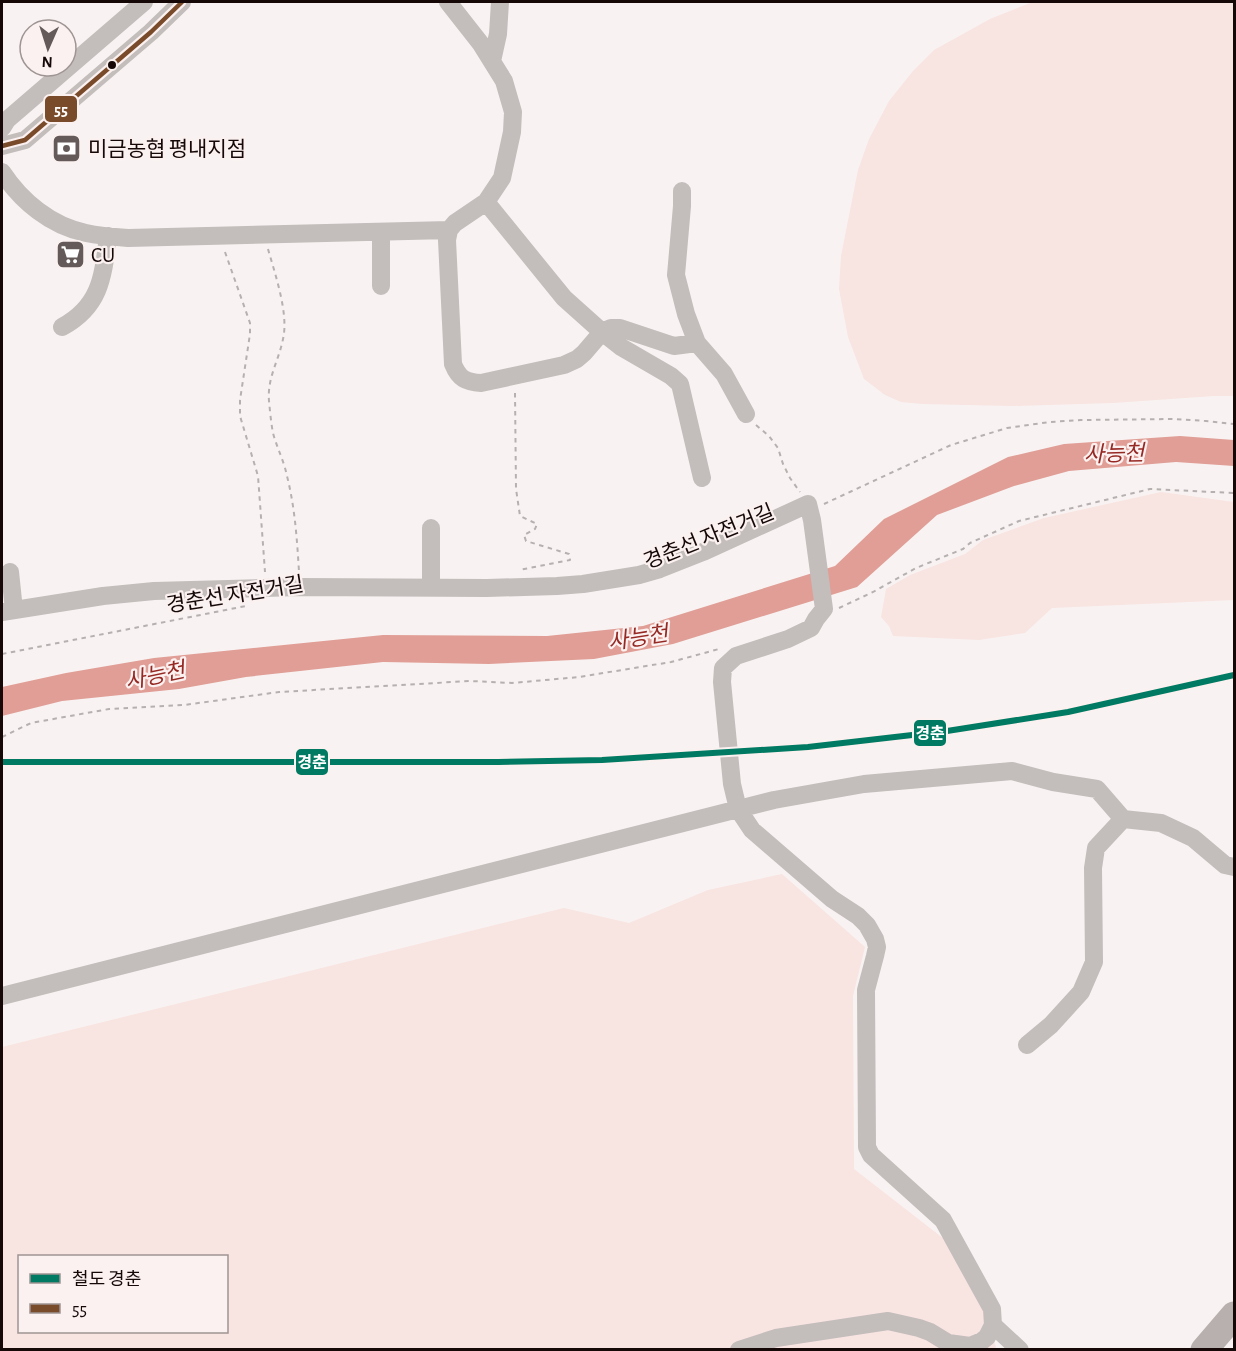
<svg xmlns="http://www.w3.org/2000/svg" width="1236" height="1351" font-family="'Alegreya Sans','Noto Sans KR',sans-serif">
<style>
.green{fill:#f8e4e1;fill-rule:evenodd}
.water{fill:#e09e96}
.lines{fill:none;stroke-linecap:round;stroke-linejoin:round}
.path{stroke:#b6b1b0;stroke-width:2;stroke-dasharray:4.5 4.5;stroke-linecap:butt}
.minor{stroke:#c3bdbc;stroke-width:18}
.highway{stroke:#b7b0af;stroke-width:27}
.bus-1-casing{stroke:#faf1f0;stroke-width:9}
.bus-1{stroke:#7a4b2a;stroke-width:4.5}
.rail-1-casing{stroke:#faf1f0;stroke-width:10}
.rail-1{stroke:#007a62;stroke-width:6}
.bus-dot{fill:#150807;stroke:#faf1f0;stroke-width:2}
.labels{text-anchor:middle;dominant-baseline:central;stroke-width:4.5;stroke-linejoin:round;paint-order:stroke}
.poi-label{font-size:21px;fill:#150807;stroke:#faf1f0;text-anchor:start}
.street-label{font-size:21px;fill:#150807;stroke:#faf1f0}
.water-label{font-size:22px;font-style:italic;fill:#962823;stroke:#faf1f0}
.line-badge{stroke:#faf1f0;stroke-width:2}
.badge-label{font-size:16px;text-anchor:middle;font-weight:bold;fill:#fff}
</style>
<rect width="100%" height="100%" fill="#f8f3f2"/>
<path class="green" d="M1039,2H1234V396H1214L1113,403L1012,406L922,404L901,402L885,395L864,379L848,337L839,289L841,256L858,170L869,139L889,101L913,71L934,50L990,19L1030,3Z
M1161,492L1234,502V600L1052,608L1025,633L979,640L893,636L889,626L881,617L886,589L910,575L965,554L983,540L1044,518Z
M782,874L865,947L853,996L854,1169L966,1256L996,1347L994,1350L2,1349V1047L564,908L629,923L708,890ZM20,1256H226V1332H20Z"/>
<path class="water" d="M1180,436L1234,440V466L1176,462L1069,471L1014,486L937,515L857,587L673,644L594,659L489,664L383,662L246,677L179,689L62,701L2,716V687L66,673L154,658L383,635L547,636L643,626L835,566L884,519L1008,457L1064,444Z"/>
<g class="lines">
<path class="path" d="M268,249C275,274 289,314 283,339C279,360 267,378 269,401C270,411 271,423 273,433C277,448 284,461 287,476C295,508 297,539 299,572
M225,252L250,323V334L240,400V416L258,476L265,572
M515,393L516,489L520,516L537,524L535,529L524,535L526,541L569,554L570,560L519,570
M756,425L769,436L778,448L783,464L790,478L800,492
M824,504L951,445L1007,428L1050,422L1081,420L1172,419L1206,421L1234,424
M839,608L873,592L916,568L963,549L970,543L1019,521L1150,489L1234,493
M2,654L246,606
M2,737L31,723L109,709L184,705L279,692L470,681L512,683L579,677L671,662L719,649"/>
<path class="minor" d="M448,2L481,44L504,81L513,112L512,132L502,178L486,202L455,223L449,230L447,240L453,364C459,379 466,382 481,383L564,365L577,359L584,353L602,332L611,328H620L674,346L697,343L724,374L746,414
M492,61L498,34L500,2
M2,128L7,120L144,2
M2,146L25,140L151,32L182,2
M2,172C21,201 51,226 86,233C100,236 114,237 128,238L449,230
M682,191V206L676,275L686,314L697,343
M486,202L564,298L602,332L621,347L671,376L680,384L702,478
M381,286V232
M62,327C101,306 103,276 108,236
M10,572L14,610
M431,587V528
M2,612L103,596L154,591L300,587L487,588L557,586L583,584L639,575L660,569L703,552L808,504L812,520L824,609L816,619L811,628L788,639L736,656L723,668L722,682L732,784L738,809L752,830L832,899L858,916L867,925L875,939L877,947L875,956L866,990L867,1147L871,1155L943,1220L992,1309L993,1325L1020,1350
M2,996L774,800L864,784L1012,771L1053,782L1097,789L1123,819L1161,823L1193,838L1225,865L1234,867
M1027,1045L1051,1025L1081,992L1094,962L1093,868L1096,848L1123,819
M739,1350L776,1338L888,1321L919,1328L930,1332L948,1343L970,1346L982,1341L987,1337L993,1325"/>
<path class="highway" d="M1204,1350L1234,1315"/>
<defs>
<path id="bus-1" d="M2,146L25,140L151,32L182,2"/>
</defs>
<use href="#bus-1" class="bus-1-casing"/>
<use href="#bus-1" class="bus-1"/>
<defs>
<path id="rail-1" d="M2,762H498L602,760L808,747L947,731L1068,712L1234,675"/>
</defs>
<use href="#rail-1" class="rail-1-casing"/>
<use href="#rail-1" class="rail-1"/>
</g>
<defs>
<symbol id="bank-square" viewBox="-11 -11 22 22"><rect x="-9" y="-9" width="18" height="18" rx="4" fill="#645a59" stroke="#faf1f0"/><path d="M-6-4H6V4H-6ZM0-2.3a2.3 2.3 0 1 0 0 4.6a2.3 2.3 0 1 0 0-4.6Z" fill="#fff"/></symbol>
<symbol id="supermarket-square" viewBox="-11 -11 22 22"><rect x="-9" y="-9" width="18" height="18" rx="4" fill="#645a59" stroke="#faf1f0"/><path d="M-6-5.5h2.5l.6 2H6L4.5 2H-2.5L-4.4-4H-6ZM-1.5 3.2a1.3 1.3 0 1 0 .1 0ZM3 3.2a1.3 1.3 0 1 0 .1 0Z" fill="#fff"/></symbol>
</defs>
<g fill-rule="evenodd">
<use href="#bank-square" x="50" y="132" width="33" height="33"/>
<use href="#supermarket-square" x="54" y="238" width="33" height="33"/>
</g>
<circle class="bus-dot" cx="112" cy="65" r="5"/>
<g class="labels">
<g class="poi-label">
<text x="88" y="149">미금농협 평내지점</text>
<text x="91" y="255">CU</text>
</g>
<g class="street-label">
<text transform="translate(709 537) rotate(-22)">경춘선 자전거길</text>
<text transform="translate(235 595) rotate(-9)">경춘선 자전거길</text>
</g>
<g class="water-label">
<text transform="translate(1114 454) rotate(-2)">사능천</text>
<text transform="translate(638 638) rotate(-9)">사능천</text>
<text transform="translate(155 676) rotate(-12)">사능천</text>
</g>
</g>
<g class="line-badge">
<rect x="44" y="95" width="34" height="28" rx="6" fill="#7a4b2a"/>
<rect x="913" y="719" width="34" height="28" rx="6" fill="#007a62"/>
<rect x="295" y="748" width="34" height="28" rx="6" fill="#007a62"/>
</g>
<g class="badge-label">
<text x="61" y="115">55</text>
<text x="930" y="739">경춘</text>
<text x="312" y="768">경춘</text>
</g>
<rect width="1236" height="1351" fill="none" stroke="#150807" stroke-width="6"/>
<rect x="18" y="1255" width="210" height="78" fill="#faf1f0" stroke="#9e9493" stroke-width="1.5"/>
<rect x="30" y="1274" width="30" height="9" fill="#007a62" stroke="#9e9493" stroke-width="1.5"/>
<text x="72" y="1285" font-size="18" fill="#150807">철도 경춘</text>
<rect x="30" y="1304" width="30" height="9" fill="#7a4b2a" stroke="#9e9493" stroke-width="1.5"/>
<text x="72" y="1315" font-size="18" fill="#150807">55</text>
<g transform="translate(48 48) rotate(183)"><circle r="28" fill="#faf1f0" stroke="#9e9493" stroke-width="1.5"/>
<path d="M0-4.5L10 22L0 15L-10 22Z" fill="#645a59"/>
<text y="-9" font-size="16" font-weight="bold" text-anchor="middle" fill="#150807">N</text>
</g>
</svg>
